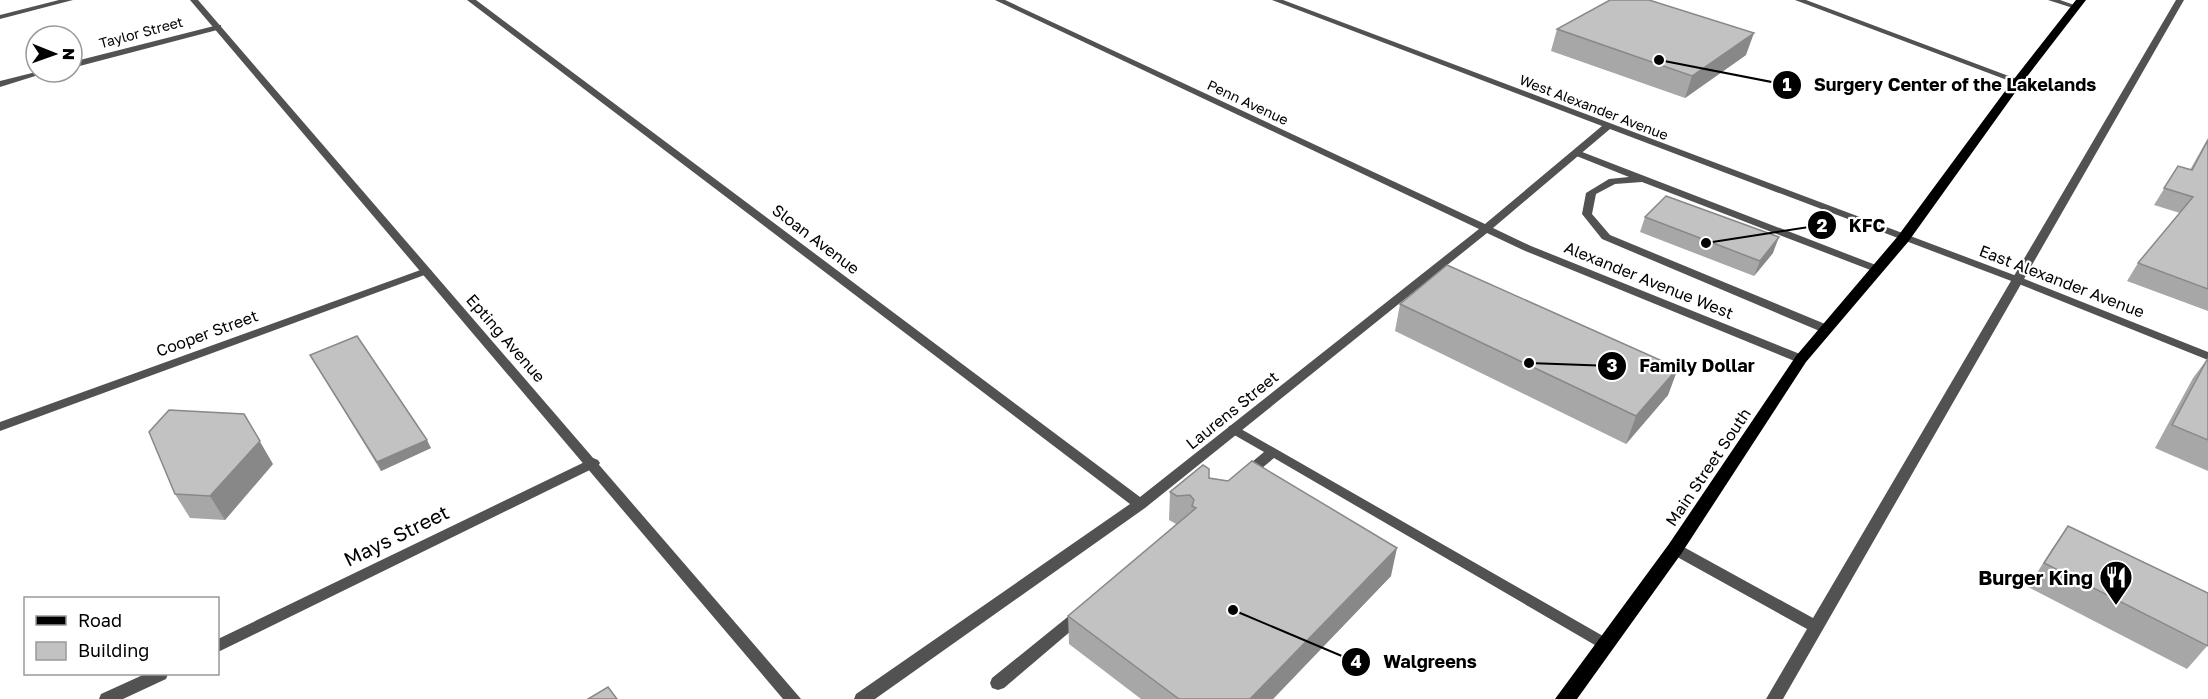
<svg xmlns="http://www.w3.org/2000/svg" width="2208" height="699" font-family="'Golos Text',sans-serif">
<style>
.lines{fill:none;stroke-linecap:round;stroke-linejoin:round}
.service{fill:#525252;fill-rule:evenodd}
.minor{fill:#525252;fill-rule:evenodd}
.tertiary{fill:#525252;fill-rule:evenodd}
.primary{fill:#000;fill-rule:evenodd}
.wall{fill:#a7a7a7}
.shaded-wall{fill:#888}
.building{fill:#c2c2c2;stroke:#888;stroke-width:1.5}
.labels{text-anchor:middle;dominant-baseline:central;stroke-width:4.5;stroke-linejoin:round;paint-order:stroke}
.far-street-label{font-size:14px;fill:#000;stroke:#fff}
.street-label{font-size:16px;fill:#000;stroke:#fff}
.near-street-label{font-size:20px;fill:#000;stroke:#fff}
.near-poi-label{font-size:20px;font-weight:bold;fill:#000;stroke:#fff;text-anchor:end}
.leader{fill:none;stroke:#000;stroke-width:2}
.callout-dot{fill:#000;stroke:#fff;stroke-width:2}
.mark-label{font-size:18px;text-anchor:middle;font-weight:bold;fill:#fff}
.callout-label{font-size:18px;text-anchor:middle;font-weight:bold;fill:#000;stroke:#fff;stroke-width:4.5;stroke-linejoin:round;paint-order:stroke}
</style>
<rect width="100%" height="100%" fill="#fff"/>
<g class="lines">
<path class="service" d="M2048,0H2060L2080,7L2076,9Z
M2176,0H2184L1783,699H1766L1807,629L1670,553L1668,549L1670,545L1675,544L1680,545L1813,618Z
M1577,150L1881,267L1883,269L1877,272L1873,271L1642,182L1615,184L1596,194L1592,214L1610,235L1830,326L1832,329L1830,332H1822L1602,239L1582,214L1586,193L1609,179L1629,177L1574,155L1572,153Z
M1234,425L1610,640L1613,644L1610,648L1605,650L1600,648L1274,458L1250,478H1240L1238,475L1240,472L1264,452L1229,432L1228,429L1229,426Z
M1080,609L1085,611L1088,615L1085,619L1004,688L998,690L992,688L990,683L992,678L1075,611Z"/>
<path class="minor" d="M59,0H73L0,19V15Z
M467,0H476L1140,497L1479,229L995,0H1005L1485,224L1602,126L1272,0H1283L2022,278L2208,352V360L2014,282L1610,129L1493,228L1531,246L1805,356L1807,359L1805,362H1797L1523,250L1487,233L1145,508L875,699H854L856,694L1130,504Z
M1795,0H1806L2022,81L2015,83Z
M218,25H221V29L72,68V62Z
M36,72H48L0,87V81Z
M426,268L432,271L430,273L0,431V422Z
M593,458L598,460L600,463L598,466L218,652V639Z
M145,674H168L166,679L123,699H99L101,694Z"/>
<path class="tertiary" d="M190,0H198L801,699H783Z"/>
<path class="primary" d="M2076,0H2086L2022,83L1908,242L1806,362L1681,554L1577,699H1555L1669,544L1796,356L1898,236L2014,79Z"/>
</g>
<path class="wall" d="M1557,29L1746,55L1685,98L1551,51Z
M2208,138V311L2127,281L2138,263L2180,213L2154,205L2178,166L2190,170Z
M1645,217L1773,253L1754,276L1640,232Z
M1400,304L1678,368L1668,395L1626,444L1395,331Z
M310,355L431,448L381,471Z
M2208,358V471L2155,448L2193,378Z
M273,464L225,520L190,518L175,494Z
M1209,478L1391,576L1273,699H1141L1069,644L1068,616L1178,524H1176L1169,520L1170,492Z
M2068,526L2208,645L2187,669L2028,587L2052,549Z"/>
<path class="shaded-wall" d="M1754,33L1746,55L1685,98L1692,76Z
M1779,237L1773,253L1754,276L1760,261Z
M1678,368L1668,395L1626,444L1636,416Z
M244,414L273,464L225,520L210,496Z
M427,440L431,448L381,471L377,462Z
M1397,548L1391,576L1273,699H1250Z"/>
<path class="building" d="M1610,0H1649L1754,33L1692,76L1557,29Z
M2208,140V289L2138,263L2193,197L2164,188L2178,166L2192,170Z
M1666,196L1779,237L1760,261L1645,217Z
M1447,265L1678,368L1636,416L1400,304Z
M357,336L427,440L377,462L310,355Z
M2208,358V440L2172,425Z
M169,410L244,414L260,441L210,496L175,494L149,432Z
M1252,461L1397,548L1250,699H1179L1068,616L1196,508L1192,506L1194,500L1190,495L1177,496L1170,492L1203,465L1209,469V478L1228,481Z
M2068,526L2208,593V646L2044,563Z
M608,687L617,699H588Z"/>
<defs>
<symbol id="restaurant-pin" viewBox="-11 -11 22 30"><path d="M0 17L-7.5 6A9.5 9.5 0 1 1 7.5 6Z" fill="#000" stroke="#fff"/><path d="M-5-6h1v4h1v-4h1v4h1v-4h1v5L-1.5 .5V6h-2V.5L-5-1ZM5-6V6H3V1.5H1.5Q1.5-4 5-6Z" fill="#fff"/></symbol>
</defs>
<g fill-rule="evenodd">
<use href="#restaurant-pin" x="2097" y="558" width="38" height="52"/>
</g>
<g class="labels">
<g class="far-street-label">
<text transform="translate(141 32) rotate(-15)">Taylor Street</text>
<text transform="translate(1248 102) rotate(25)">Penn Avenue</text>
<text transform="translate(1594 107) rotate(21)">West Alexander Avenue</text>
</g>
<g class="street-label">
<text transform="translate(816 239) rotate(37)">Sloan Avenue</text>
<text transform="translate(1649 280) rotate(22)">Alexander Avenue West</text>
<text transform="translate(2062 281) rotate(21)">East Alexander Avenue</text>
<text transform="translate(207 333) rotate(-20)">Cooper Street</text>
<text transform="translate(506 338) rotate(49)">Epting Avenue</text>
<text transform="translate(1232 410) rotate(-39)">Laurens Street</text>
<text transform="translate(1708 467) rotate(-56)">Main Street South</text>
</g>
<g class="near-street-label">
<text transform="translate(396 535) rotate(-26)">Mays Street</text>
</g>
<g class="near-poi-label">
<text x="2093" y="577">Burger King</text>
</g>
</g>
<path class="leader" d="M1659 60L1787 85M1706 243L1822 225M1529 363L1612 366M1233 610L1356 662"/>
<g class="callout-dot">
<circle cx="1659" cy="60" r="6"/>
<circle cx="1706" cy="243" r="6"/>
<circle cx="1529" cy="363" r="6"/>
<circle cx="1233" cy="610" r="6"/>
<circle cx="1787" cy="85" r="15"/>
<circle cx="1822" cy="225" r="15"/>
<circle cx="1612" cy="366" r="15"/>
<circle cx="1356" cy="662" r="15"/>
</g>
<g class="mark-label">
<text x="1787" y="91">1</text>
<text x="1822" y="232">2</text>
<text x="1612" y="372">3</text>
<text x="1356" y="668">4</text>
</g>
<g class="callout-label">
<text x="1955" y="91">Surgery Center of the Lakelands</text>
<text x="1867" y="232">KFC</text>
<text x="1697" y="372">Family Dollar</text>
<text x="1430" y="668">Walgreens</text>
</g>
<rect x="24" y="597" width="195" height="78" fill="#ffffff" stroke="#999999" stroke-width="1.5"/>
<rect x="36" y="616" width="30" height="9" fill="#000000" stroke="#999999" stroke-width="1.5"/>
<text x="78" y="627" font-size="18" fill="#000000">Road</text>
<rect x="36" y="642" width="30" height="18" fill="#c2c2c2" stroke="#999999" stroke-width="1.5"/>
<text x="78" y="657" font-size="18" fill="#000000">Building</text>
<g transform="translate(54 54) rotate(91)"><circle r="28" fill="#ffffff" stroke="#999999" stroke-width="1.5"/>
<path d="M0-4.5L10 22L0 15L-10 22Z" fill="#000000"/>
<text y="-9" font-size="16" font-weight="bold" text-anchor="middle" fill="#000000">N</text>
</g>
</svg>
